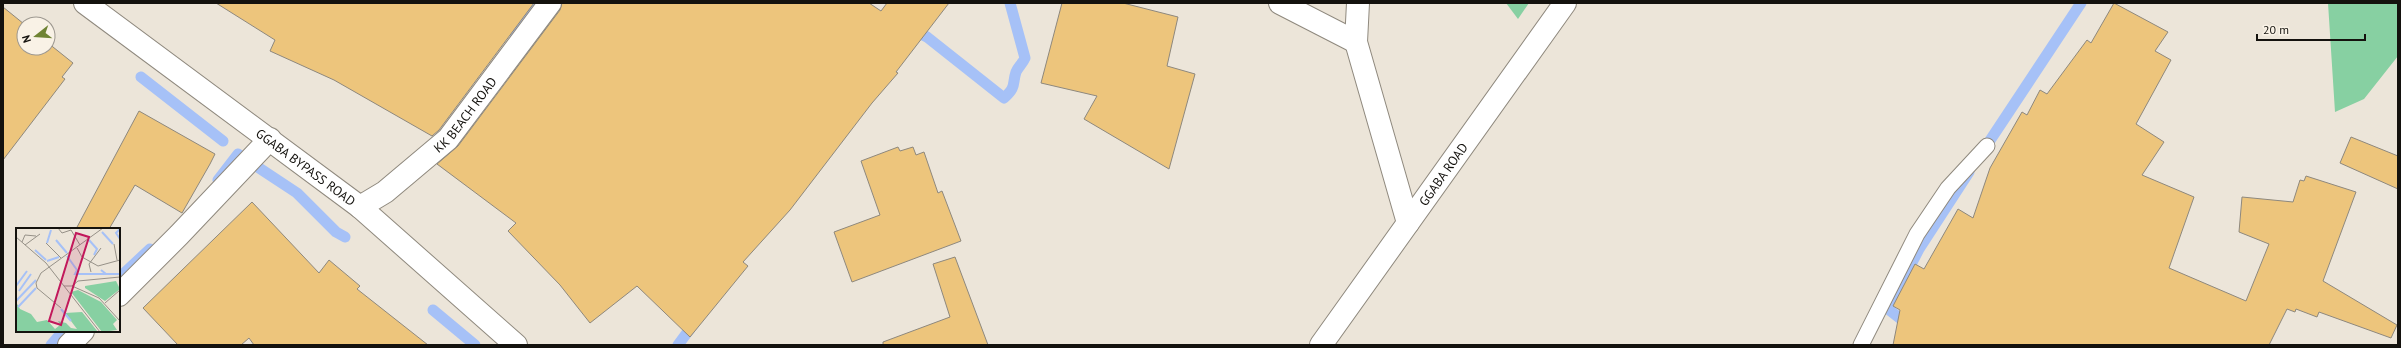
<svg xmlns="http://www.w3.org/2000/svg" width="2401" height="348" font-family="'PT Sans',sans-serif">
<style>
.green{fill:#87d0a2}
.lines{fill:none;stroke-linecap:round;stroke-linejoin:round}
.stream{stroke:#a6c1f7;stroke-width:11}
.building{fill:#edc57c;stroke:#8e887d}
.lane-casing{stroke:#8f897e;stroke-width:17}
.street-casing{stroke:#8f897e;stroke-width:24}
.secondary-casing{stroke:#8f897e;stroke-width:24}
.lane{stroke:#fff;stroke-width:15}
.street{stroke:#fff;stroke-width:22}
.secondary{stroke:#fff;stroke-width:22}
.labels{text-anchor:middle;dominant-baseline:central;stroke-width:3.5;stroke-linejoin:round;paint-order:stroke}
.street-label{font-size:13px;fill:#14120e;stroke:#f9f2e6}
.inset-river{fill:none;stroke:#a6c1f7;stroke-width:2}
.inset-road{fill:none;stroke:#969188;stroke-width:1}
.view{fill:#c2185b;fill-opacity:0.15;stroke:#c2185b;stroke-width:2}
.inset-edge{fill:none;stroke:#14120e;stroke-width:2}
</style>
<rect width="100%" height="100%" fill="#ece5d9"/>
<path class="green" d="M1506,3H1529L1518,19Z
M2328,3H2398V56L2364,99L2335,112Z"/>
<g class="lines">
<path class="stream" d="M515,34L533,3
M914,37L915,31L927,37L1004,98C1017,86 1012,84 1016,72C1018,67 1023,63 1025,58L1010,3
M141,77L223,141
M1983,151L2081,3
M218,180L238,154L297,193L336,232L345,237
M119,278L150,249
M433,310L475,345
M1911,321L1902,320L1888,309L1919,249L1969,172
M51,345L63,331
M678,345L695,322"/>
</g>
<path class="building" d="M216,3H534L439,130L432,136L334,80L270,51L275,40Z
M562,3H869L881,11L887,3H949L896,72L898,73L872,103L790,210L743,262L748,266L690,337L637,286L590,323L560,285L508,231L516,223L437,164L458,146L560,10Z
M1062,3H1123L1178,17L1167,66L1195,74L1169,169L1084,119L1097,96L1041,83Z
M2114,3L2168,32L2155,51L2171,60L2136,124L2164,142L2142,175L2194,197L2169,268L2246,301L2269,244L2239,232L2242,197L2293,202L2300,180L2304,181L2306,176L2356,192L2323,281L2397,325L2391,338L2319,312L2317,317L2296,309L2295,312L2287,309L2269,345H1893L1900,310L1893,306L1915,264L1924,269L1958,209L1973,218L1990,168L2022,112L2027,115L2040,90L2047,94L2087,40L2091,43Z
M3,7L24,24V48H48V43L73,63L62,77L65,79L3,160Z
M139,111L215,154L210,164L182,213L135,185L109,229H76Z
M2351,137L2398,156V189L2340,163Z
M898,147L900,151L913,147L916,155L924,152L938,193L942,191L961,241L852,282L834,232L880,215L861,161Z
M252,202L319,273L329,260L360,286L357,289L428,345H254L249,338L241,345H178L143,308Z
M955,257L988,345H883V342L950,317L933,264Z"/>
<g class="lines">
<defs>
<path id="lane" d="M1861,345L1917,234L1948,188L1987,146"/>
<g id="street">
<path d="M1280,3L1356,42"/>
<path d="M1358,3L1356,42L1408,223"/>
<path id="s1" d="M360,207L385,192L448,139L550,3"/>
<path d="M119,295L179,235L270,139"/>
<path d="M69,345L83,331"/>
<path id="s2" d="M1321,345L1565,3"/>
</g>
<g id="secondary">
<path id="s3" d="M85,3L360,207L516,345"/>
</g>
</defs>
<use href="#lane" class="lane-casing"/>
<use href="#street" class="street-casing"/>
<use href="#secondary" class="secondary-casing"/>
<use href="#lane" class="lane"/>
<use href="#street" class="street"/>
<use href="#secondary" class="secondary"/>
</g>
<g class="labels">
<g class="street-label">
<text stroke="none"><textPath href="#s1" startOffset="141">KK BEACH ROAD</textPath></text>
<text stroke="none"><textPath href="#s3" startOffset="275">GGABA BYPASS ROAD</textPath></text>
<text stroke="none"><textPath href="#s2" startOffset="210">GGABA ROAD</textPath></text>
</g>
</g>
<g transform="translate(16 228)">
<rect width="104" height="104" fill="#ece5d9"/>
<path d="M100,53L104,61L89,73L69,60V58ZM62,62L85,74L101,92L97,96L101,102L86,104L55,64ZM0,74L4,81L15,86L21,94L31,92L39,101L44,97L42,93L50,95L55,100L61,101L49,85L66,84L82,104H0Z" fill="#87d0a2"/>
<path class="inset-river" d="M104,1L100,5L104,11M86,4L97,16M40,12L51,25M73,12L81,21L78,27M31,15L35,2M19,22L30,32M51,28L61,42L59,46H90M31,33L43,29M85,42L90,46H104M0,58L11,43M3,63L15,46M0,73L20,52M2,79L20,60M45,81L55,93"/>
<path class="inset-road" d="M42,0L46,5L55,2L64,17M0,9L30,35L84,104M6,14L9,7L20,8M30,15L45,30M98,16L101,32M9,17L24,6M61,20L66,29L82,38L104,32M75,44L73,36L85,20M48,58H56L83,70L104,93M56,58L62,53L104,49M89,75L104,62M45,80L21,60L20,55L25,45L87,0"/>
<path class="view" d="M60,5L73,9L45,97L33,93Z"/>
<rect width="104" height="104" class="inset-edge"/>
</g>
<rect width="2401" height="348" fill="none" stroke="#14120e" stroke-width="8"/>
<g transform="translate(36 36) rotate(253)"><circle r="19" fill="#f9f2e6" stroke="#9d9890"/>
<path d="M0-3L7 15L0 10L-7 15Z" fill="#6f8333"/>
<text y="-6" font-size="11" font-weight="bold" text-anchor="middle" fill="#14120e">N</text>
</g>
<path d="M2257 34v6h108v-6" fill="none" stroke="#14120e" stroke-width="2"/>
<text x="2263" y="34" font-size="12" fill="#14120e" stroke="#f9f2e6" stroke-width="3" paint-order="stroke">20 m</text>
</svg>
